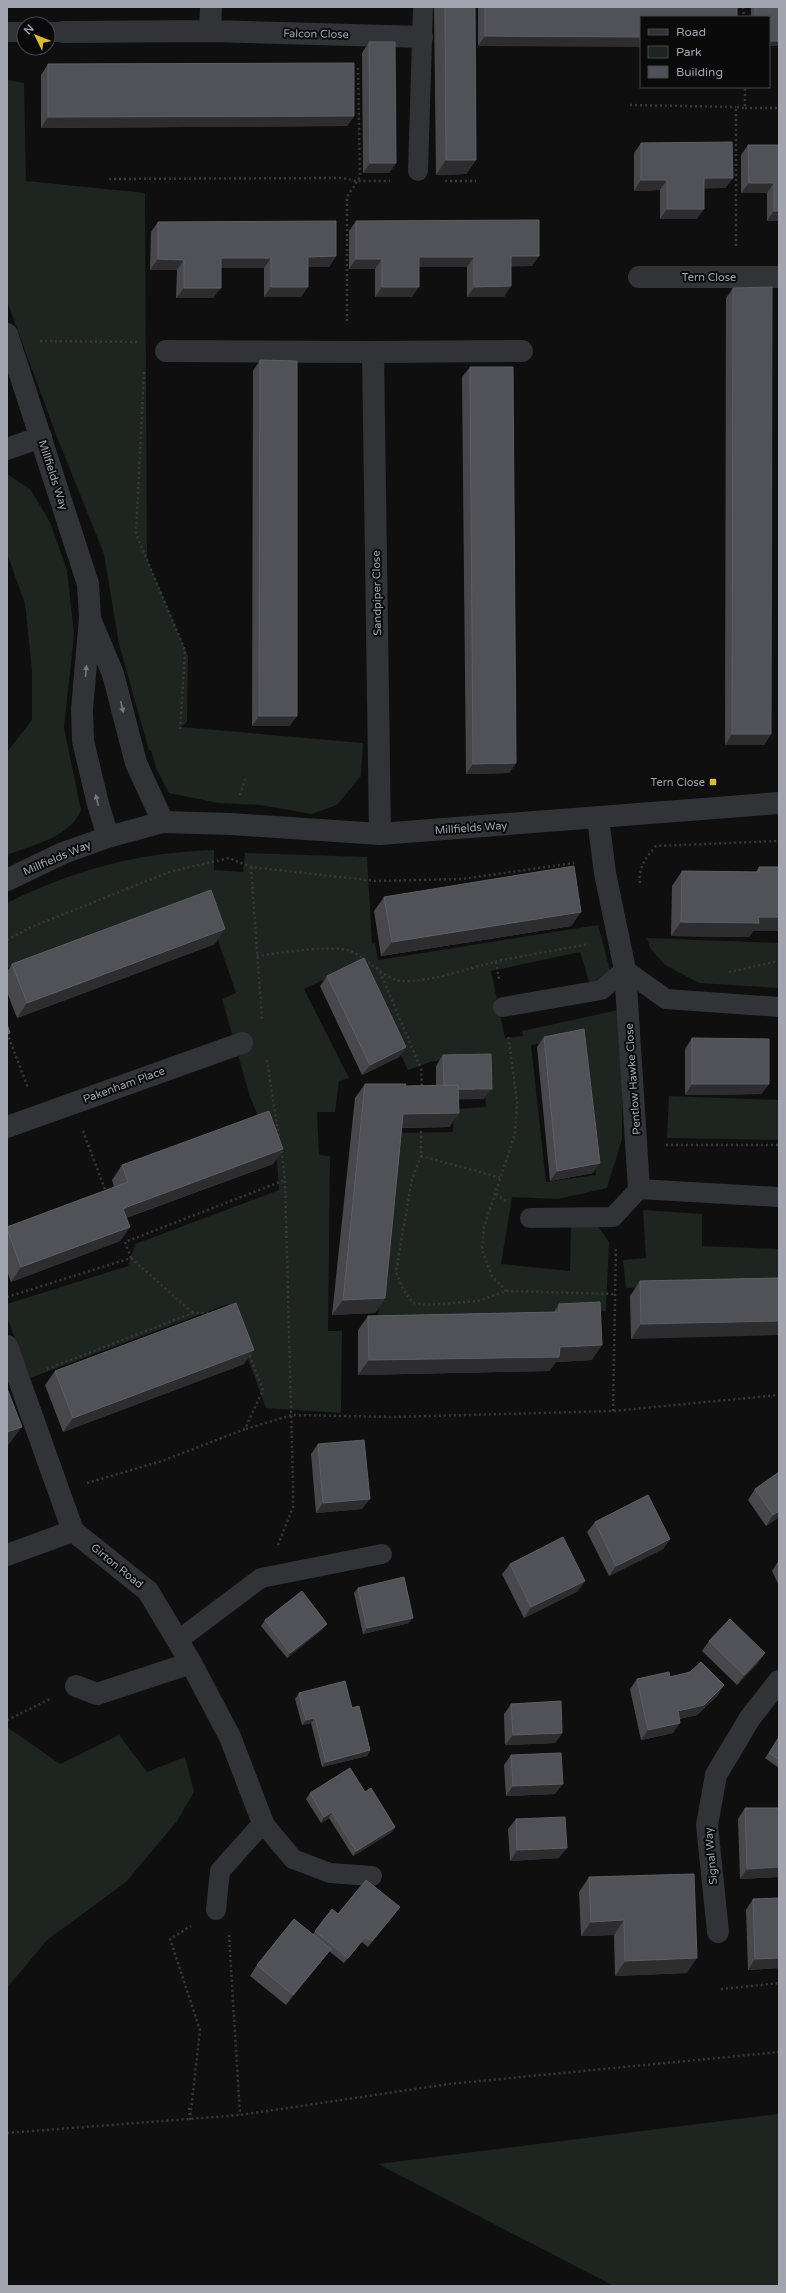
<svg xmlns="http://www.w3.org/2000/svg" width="786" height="2293" font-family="'Varela Round',sans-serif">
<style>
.green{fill:#1e241f;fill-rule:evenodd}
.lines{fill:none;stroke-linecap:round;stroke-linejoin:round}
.path{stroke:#39393d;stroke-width:2.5;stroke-dasharray:2 3;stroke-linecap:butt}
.service{stroke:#323337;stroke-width:20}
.minor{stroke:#323337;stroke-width:22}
.tertiary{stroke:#323337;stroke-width:22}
.wall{fill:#48484c}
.shaded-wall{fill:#2d2d30}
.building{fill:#515257;stroke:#5e5f65}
.oneway{fill:#75777f}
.poi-dot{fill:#dab93d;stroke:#0a0a0b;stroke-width:1.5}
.labels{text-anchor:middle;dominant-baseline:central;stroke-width:4;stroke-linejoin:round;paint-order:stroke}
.street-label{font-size:11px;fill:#a2a4af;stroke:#0a0a0b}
.poi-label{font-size:11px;fill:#a2a4af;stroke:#0a0a0b;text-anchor:end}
</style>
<rect width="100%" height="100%" fill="#0f0f10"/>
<path class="green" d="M7,80L24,83L26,181L145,193L147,559L188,656L187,722L181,727L363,743L361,776L337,805L311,814L261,805L218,803L169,793L156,768L151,750L149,751L119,644L104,554L55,432L7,301Z
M7,474L30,489L50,522L67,570L74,634L64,728L81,810C71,837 32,845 7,855V752L32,720V670L25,604L7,553Z
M214,850V870L243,872L245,853L367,857L372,944L375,943L378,960L598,925L610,970L590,985L580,952L491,971L505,1038L523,1036L522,1031L623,1009L622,1139L607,1188L558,1199L512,1197L501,1264L570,1271L571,1221L595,1222L609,1242L606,1311L377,1323L398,1133L453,1132L454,1109L486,1107L483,1060L433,1061L408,1070L357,964L304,989L349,1078L339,1081L335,1112H317L319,1155L330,1156L328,1331H342L341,1413L266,1408L228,1304L30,1378L7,1317V1304L128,1266L135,1244L279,1190L277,1161L250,1097L222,999L236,993L203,897L7,968V903C77,869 136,853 214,850ZM579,1036L596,1175L546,1182L531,1045Z
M647,938L779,943V988L699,983L665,965L650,948Z
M669,1096L779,1100V1140L667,1138Z
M643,1210L702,1214V1246L779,1249V1284L626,1288L623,1260L646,1258Z
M7,1727L60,1764L119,1735L147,1772L185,1757L194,1792L177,1821L126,1882L47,1940L7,1988Z
M779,2114V2286H614L378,2164Z"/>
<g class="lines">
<path class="path" d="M743,7L744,17
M630,105L736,107
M745,108H779
M109,179L343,178L356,181H390
M445,181H476
M736,246V107L745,108V87
M347,321V197L360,177L358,66
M40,341L137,342
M144,372L136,534L185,650L180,732
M240,795L245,779
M251,867L262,1020
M640,883C638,868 646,857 656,846L779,841
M7,940L29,928L169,872L229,858L251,867L376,881L462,879L574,863
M257,956C279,953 331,944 350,951C367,957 386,981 402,981C431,982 466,969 494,962C525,955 558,950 589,944
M496,962L499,979
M380,972L421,1069L422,1088
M729,972L779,961
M7,1033L28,1088
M267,1060L279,1139
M83,1131L106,1192
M421,1131V1156L412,1179L396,1272L404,1291L413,1303L427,1305L478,1301L506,1291L614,1294
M666,1145H779
M421,1156L502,1178
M496,1194L507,1202
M131,1258L193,1313
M506,1291L492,1276L482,1250L484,1227L515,1134L517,1101L508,1035
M7,1297L131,1258L125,1242L285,1180
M47,1369L193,1313H213
M613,1411L616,1246
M246,1429L292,1415L393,1417L613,1411L779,1395
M87,1483L162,1461L245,1429L263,1390L249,1354
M278,1545L293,1507V1484L285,1180L281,1149
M7,1720L50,1699
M229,1935L240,2115
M721,1989L779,1983
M189,2108L190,2119L200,2030L170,1939L191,1926
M7,2133L240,2115L449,2084L779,2052"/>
<path class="service" d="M7,32H24
M48,32H63
M418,171L423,7
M503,1007L601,990L625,970L666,999L779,1007
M530,1218L613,1217L639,1189L779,1197
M177,1641L261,1578L382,1554
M216,1910L220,1871L263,1823L293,1859L330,1873L372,1876"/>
<path class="minor" d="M210,31L211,7
M63,32L210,31L422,37
M639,277H779
M166,351L373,352
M7,449L41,437
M598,819L605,873L625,970L639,1189
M380,834L373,352L522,351
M7,1127L242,1043
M7,1346L73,1531L148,1591L191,1663L230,1737L263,1823
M7,1555L73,1531
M76,1686L97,1694L191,1663
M718,1932L707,1825L716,1775L750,1718L779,1681"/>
<path class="tertiary" d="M7,334L88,584L90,618L82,709L83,741L98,804L108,837
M91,621L113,674L136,763L163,822
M7,880L63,853L108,837L163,822L231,824L380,834L779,803"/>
</g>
<path class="wall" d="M434,7H475L476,160L466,174L436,175Z
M478,7H737L478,46Z
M751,7H779V46H769V17H751Z
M369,42L396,163L389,173H363L362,53Z
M48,64L354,116L347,126L41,128V75Z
M641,143L733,178L725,188H704L697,219H660V190L634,191V153Z
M748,145H779V221H767V193H741V155Z
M356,221L532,266H511L504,297H467V267H419L412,297H375V269H349V231Z
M158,222L336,256L329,267H308L301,297H264V268H221L213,298H176L177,270H150L151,232Z
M733,288L771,734L764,745H725L726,298Z
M260,360L297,716L289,726H252L253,371Z
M470,367L516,763L509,773L466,774L462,377Z
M759,867H779L753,931L749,937L671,936L672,886L682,871L756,872Z
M384,897L581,912L571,926L381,956L374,911Z
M215,944L17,1018L7,992V972L12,964Z
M327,976L406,1047L399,1057L362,1075L320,986Z
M544,1037L593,1173L550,1181L537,1047Z
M692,1038L769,1084L761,1094L685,1095V1049Z
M443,1055L484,1099H458L459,1113L449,1127L402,1128L385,1298L375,1313L332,1315L355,1098L365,1084L405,1086H436V1066Z
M283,1149L273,1164L126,1218L130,1227L120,1241L11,1282L7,1271V1227L114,1187L112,1180L122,1165Z
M779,1278L631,1339L630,1296L640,1281Z
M559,1304L592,1360L556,1362L549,1371L358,1375V1330L368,1316L554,1312Z
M244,1364L63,1432L45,1385L55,1371Z
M318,1444L362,1509L316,1513L311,1454Z
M779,1472V1517L766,1526L748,1500L755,1489Z
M595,1522L670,1539L663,1549L609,1576L587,1532Z
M779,1560V1586L772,1571Z
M510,1564L578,1591L524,1618L502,1574Z
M358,1588L409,1623L363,1634L354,1593Z
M265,1620L323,1629L287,1658L261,1626Z
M709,1641L758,1663L737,1685L702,1651Z
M670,1677L724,1685L717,1696L697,1715L679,1719L673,1733L641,1740L630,1689L637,1679Z
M299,1693L352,1708L370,1750L367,1756L322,1767L311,1723L302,1725L295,1699Z
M511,1704L562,1733L555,1743L505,1745L504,1714Z
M779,1737V1768L765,1758Z
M511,1755L555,1794L506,1796L504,1765Z
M365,1792L395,1827L392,1832L353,1856L329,1818L321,1823L306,1799L310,1793Z
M745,1808L779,1877L740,1879L738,1819Z
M516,1819L559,1858L510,1861L508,1829Z
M589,1877L687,1973L615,1976L614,1935L581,1936L579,1892Z
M753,1899L779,1968L748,1970L746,1910Z
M332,1909L338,1914L396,1912L368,1947L362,1942L344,1963L329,1951L323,1959L286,2005L250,1976L257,1965L313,1934Z"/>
<path class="shaded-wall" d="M485,36L641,37V47L478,46Z
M769,41H779V46H769Z
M354,116L347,126L41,128L48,117Z
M446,160H476L466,174L436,175Z
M370,163H396L389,173H363Z
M704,178H733L725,188L697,189Z
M641,180H667L660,190L634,191Z
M749,183H774L767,193H741Z
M667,209H704L697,219H660Z
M774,211H779V221H767Z
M336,256L329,267H301L308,257Z
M511,256H539L532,266L504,267Z
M419,257H474L467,267H412Z
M221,258H271L264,268H213Z
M158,259L184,260L177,270H150Z
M356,259H382L375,269H349Z
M511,286L504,297H467L474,287Z
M271,287H308L301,297H264Z
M382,287H419L412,297H375Z
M184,288H221L213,298H176Z
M259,716H297L289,726H252Z
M732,734H771L764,745H725Z
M516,763L509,773L466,774L473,764Z
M581,912L571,926L381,956L392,942Z
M758,917H779V931H753L749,937L671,936L681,922Z
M225,929L215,944L17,1018L27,1003Z
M406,1047L399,1057L362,1075L370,1065Z
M692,1084H769L761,1094L685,1095Z
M492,1089L484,1099L437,1100L444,1090Z
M459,1113L449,1127L393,1128L403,1114Z
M283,1149L273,1164L117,1221L123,1209L127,1207Z
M600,1163L593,1173L550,1181L557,1171Z
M130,1227L120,1241L11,1282L21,1267Z
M385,1298L375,1313L332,1315L343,1300Z
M779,1321V1335L631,1339L641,1324Z
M602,1345L592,1360L556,1362L549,1371L358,1375L369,1360L560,1347Z
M254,1350L244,1364L63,1432L73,1418Z
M22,1427L9,1444L7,1445V1432Z
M370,1499L362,1509L316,1513L323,1503Z
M779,1511V1517L766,1526L773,1515Z
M670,1539L663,1549L609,1576L616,1566Z
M585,1581L578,1591L524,1618L531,1607Z
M413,1618L409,1623L363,1634L367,1628Z
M327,1624L323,1629L287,1658L290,1653Z
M765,1653L758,1663L737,1685L744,1675Z
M724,1685L717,1696L697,1715L670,1721L678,1711Z
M315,1718L311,1723L302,1725L306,1720Z
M680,1723L673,1733L641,1740L648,1730Z
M562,1733L555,1743L505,1745L513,1735Z
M370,1750L367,1756L322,1767L326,1762Z
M563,1784L555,1794L506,1796L513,1786Z
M332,1812L329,1818L321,1823L324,1817Z
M395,1827L392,1832L353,1856L356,1851Z
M567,1848L559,1858L510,1861L517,1850Z
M779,1867V1877L740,1879L747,1869Z
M400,1907L368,1947L372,1941Z
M624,1920L614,1935L581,1936L591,1922Z
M365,1937L362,1942L344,1963L348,1958Z
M331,1949L323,1959L286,2005L293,1995Z
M697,1958L687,1973L615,1976L625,1961Z
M779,1958V1968L748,1970L755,1959Z"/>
<path class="building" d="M445,7H475L476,160H446Z
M485,7H737V17H641V37L485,36Z
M755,7H779V41H769V17H755Z
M369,42H395L396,163H370Z
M354,63V116L48,117V64Z
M732,142L733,178H704V209H667V180H641V143Z
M748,145H779V211H774V183H749Z
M539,220V256H511V286L474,287V257H419V287H382V259H356V221Z
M336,221V256L308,257V287H271V258H221V288H184V260L158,259V222Z
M772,287L771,734H732L733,288Z
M260,360L297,361V716H259Z
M470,367H513L516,763L473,764Z
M574,866L581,912L392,942L384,897Z
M759,867H779V917H758L759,923L681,922L682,871L759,872Z
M211,890L225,929L27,1003L12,964Z
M364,958L406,1047L370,1065L327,976Z
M7,1024L10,1033L7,1034Z
M584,1029L600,1163L557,1171L544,1037Z
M692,1038L769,1039V1084H692Z
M491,1054L492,1089H458V1085L444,1086L443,1055Z
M365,1084H406L405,1086L458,1085L459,1113L403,1114L385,1298L343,1300Z
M269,1111L283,1149L127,1207L123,1209L130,1227L21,1267L7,1229V1227L128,1182L122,1165Z
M779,1278V1321L641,1324L640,1281Z
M600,1302L602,1345L560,1347L559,1357L369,1360L368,1316L559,1312V1304Z
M236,1303L254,1350L73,1418L55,1371Z
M7,1388L22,1427L7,1432Z
M364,1440L370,1499L323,1503L318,1444Z
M779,1472V1511L773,1515L755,1489Z
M648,1495L670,1539L616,1566L595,1522Z
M563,1537L585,1581L531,1607L510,1564Z
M404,1577L413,1618L367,1628L358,1588Z
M302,1591L327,1624L290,1653L265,1620Z
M730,1619L765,1653L744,1675L709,1641Z
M701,1662L724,1685L704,1705L678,1711L680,1723L648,1730L637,1679L669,1672L670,1677L690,1672Z
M345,1681L352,1708L359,1706L370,1750L326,1762L315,1718L306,1720L299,1693Z
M561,1701L562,1733L513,1735L511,1704Z
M779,1737V1760L769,1753Z
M561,1753L563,1784L513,1786L511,1755Z
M350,1768L365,1792L371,1788L395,1827L356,1851L332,1812L324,1817L310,1793Z
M745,1808H779V1867L747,1869Z
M565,1817L567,1848L517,1850L516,1819Z
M694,1874L697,1958L625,1961L624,1920L591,1922L589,1877Z
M366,1880L400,1907L372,1941L365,1937L348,1958L315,1931L332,1909L338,1914Z
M779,1898V1958L755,1959L753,1899Z
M294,1919L331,1949L293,1995L257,1965Z"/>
<defs><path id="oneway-solid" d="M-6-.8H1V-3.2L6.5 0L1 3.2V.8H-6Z"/></defs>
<g class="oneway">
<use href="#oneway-solid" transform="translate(86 671) rotate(-85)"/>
<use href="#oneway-solid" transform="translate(122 707) rotate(76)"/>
<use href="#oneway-solid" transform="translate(97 800) rotate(-104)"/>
</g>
<rect class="poi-dot" x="709" y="778" width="8" height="8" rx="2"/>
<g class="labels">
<g class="street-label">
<text transform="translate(316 34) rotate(1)">Falcon Close</text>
<text x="709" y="277">Tern Close</text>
<text transform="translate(53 475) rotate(72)">Millfields Way</text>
<text transform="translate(377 593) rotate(-91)">Sandpiper Close</text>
<text transform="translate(471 828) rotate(-4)">Millfields Way</text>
<text transform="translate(57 858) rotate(-23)">Millfields Way</text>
<text transform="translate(633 1079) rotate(-94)">Pentlow Hawke Close</text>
<text transform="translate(124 1085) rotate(-20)">Pakenham Place</text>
<text transform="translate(117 1566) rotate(39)">Girton Road</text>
<text transform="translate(711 1856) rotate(-95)">Signal Way</text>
</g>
<g class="poi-label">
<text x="705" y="782">Tern Close</text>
</g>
</g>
<rect width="786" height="2293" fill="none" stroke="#a2a4af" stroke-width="16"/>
<rect x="640" y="16" width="130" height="72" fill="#0a0a0b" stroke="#47484d"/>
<rect x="648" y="29" width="20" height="6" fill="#323337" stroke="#47484d"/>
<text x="676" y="36" font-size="12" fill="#a2a4af">Road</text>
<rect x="648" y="46" width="20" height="12" fill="#1e241f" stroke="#47484d"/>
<text x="676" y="56" font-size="12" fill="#a2a4af">Park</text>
<rect x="648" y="66" width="20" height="12" fill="#515257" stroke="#47484d"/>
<text x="676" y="76" font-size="12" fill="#a2a4af">Building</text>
<g transform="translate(36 36) rotate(313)"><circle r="19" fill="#0a0a0b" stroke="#47484d"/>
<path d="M0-3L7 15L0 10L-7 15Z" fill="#dab93d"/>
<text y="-6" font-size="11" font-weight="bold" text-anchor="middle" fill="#a2a4af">N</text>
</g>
</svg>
